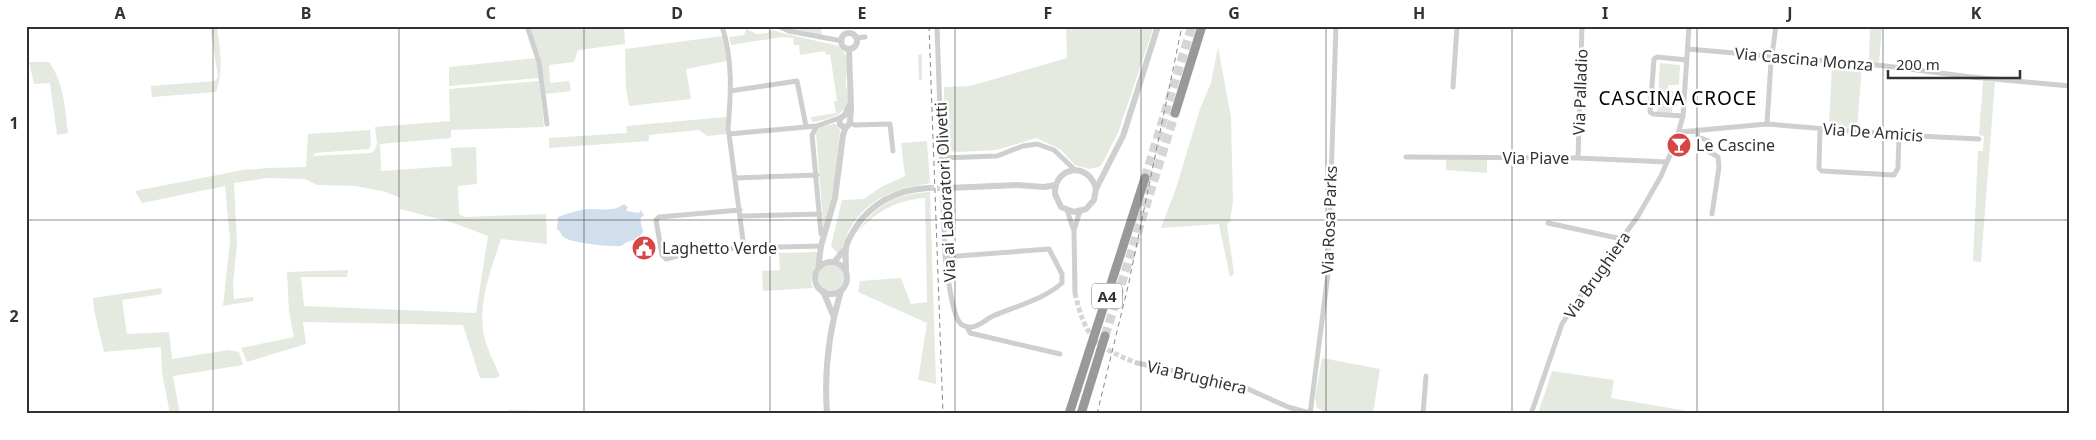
<svg xmlns="http://www.w3.org/2000/svg" width="2096" height="440" font-family="'Noto Sans',sans-serif">
<style>
.green{fill:#e4eadf}
.water{fill:#d0dfeb}
.lines{fill:none;stroke-linecap:round;stroke-linejoin:round}
.minor-tunnel{stroke:#d6d6d6;stroke-width:5;stroke-dasharray:5 2.5;stroke-linecap:butt}
.tertiary-tunnel{stroke:#d6d6d6;stroke-width:6;stroke-dasharray:6 3;stroke-linecap:butt}
.motorway-tunnel{stroke:#d6d6d6;stroke-width:9;stroke-dasharray:9 4.5;stroke-linecap:butt}
.minor{stroke:#cfcfcf;stroke-width:5}
.tertiary{stroke:#cfcfcf;stroke-width:6}
.motorway{stroke:#999;stroke-width:9}
.rail{stroke:#878787;stroke-width:1;stroke-dasharray:5 4;stroke-linecap:butt}
.grid{fill:none;stroke:#323232;stroke-width:1;stroke-opacity:0.55}
.labels{text-anchor:middle;dominant-baseline:central;stroke-width:5;stroke-linejoin:round;paint-order:stroke}
.shield{fill:#fff;stroke:#707070;stroke-width:1}
.shield-label{font-size:15px;font-weight:bold;fill:#323232}
.street-label{font-size:16px;fill:#323232;stroke:#fff}
.poi-label{font-size:16px;fill:#323232;stroke:#fff;text-anchor:start}
.quarter-label{font-size:19px;letter-spacing:1px;fill:#000;stroke:#fff}
.neatline{fill:none;stroke:#323232;stroke-width:2}
.grid-label{font-size:16px;text-anchor:middle;font-weight:bold;fill:#323232}
</style>
<rect width="100%" height="100%" fill="#fff"/>
<path class="green" d="M210,26H217C220,49 224,71 216,92L152,97L151,86L215,81L218,77Z
M529,26H624L625,44L578,50L574,62L549,65L550,83L569,81L571,91L545,94L540,55L537,50Z
M785,26H821L822,35L789,28Z
M1066,26H1154L1118,133L1102,164L1099,167L1089,169L1075,165L1060,149L1036,138L997,150L958,152L949,151L945,144L944,87L970,86L1067,58Z
M1870,26H1882L1879,63H1869Z
M746,29L757,34L768,33L769,30L772,31L773,30L782,33L839,46C850,56 847,67 846,81C845,88 849,94 848,100C846,116 825,120 812,122L811,117L836,113L834,101H837L830,54L826,55L825,51L800,55L799,45H794L793,38L782,37L731,45L729,37L744,35Z
M723,36L727,61L686,69L691,99L629,106L626,88L625,49Z
M1218,47L1231,117L1233,202L1230,222L1227,224L1234,274L1230,277L1219,224L1161,228L1176,188L1200,109L1211,83Z
M922,54V80H919L918,55Z
M536,58L539,78L449,86V67Z
M29,62H49C64,83 65,108 68,133L57,135L50,83L34,84Z
M1660,63L1680,65L1679,85H1669L1668,87L1669,91H1673L1672,113L1657,112Z
M1832,63L1862,66L1857,128L1829,126Z
M539,81L544,127L451,130V138L380,144L381,171L452,166L451,148L476,147L477,184L458,186L459,214L465,217L546,214L547,244L501,239C492,267 479,299 483,329C485,347 494,361 500,376L496,378H480L463,325L303,322L306,344L247,362L241,348L294,337L289,311L287,272L348,270L347,277H301L304,306L476,313L488,236L454,223L400,209V198L386,192L356,186L317,185L305,179L267,178L234,183L237,244L233,284L234,299L253,297V301L223,306L230,240L225,186L142,203L135,191L243,170L269,168L306,167L308,134L370,130L371,145L369,149L315,153L313,156L370,153L374,151L377,144L375,127L450,121L449,89Z
M1983,81L1995,82L1981,262L1973,261L1978,151H1983L1984,136L1979,135Z
M726,117L727,134L707,136L699,130L649,135V141L549,148V138L627,133L626,126Z
M834,124L838,125L840,131L833,198L824,233L816,134L819,127Z
M927,141L930,183C895,189 868,197 849,230C845,238 844,247 838,254L831,246L842,200L864,199L881,187L905,176L901,143Z
M1446,159L1487,160V173L1446,170Z
M930,192L936,384L918,380L927,323L858,292L860,281L901,278L911,304L927,302L925,198C896,200 875,212 856,234C876,205 894,194 930,192Z
M817,252C819,265 807,275 813,288L763,291L762,271L780,270L779,253Z
M818 278a13 13 0 1 1 26 0a13 13 0 1 1-26 0Z
M161,288L162,294L122,300L127,334L169,332L172,359L229,350L239,352L243,365L173,376L180,414H170L162,372L161,347L104,352L94,310L93,298Z
M1322,358L1380,369L1373,414H1330L1317,408L1315,397Z
M1552,371L1614,380L1611,398L1687,411V414H1538Z
M509,410L575,412L576,414H509Z"/>
<path class="water" d="M624,204L628,207L626,211L639,213L641,210L644,215L640,219L643,232L638,239L627,242L621,246C609,247 574,243 565,238C561,236 561,231 557,229L558,217C568,213 578,210 589,209C601,209 614,212 624,204Z"/>
<g class="lines">
<path class="minor-tunnel" d="M1075,293C1085,337 1095,347 1137,363"/>
<path class="tertiary-tunnel" d="M928,188H947"/>
<path class="motorway-tunnel" d="M1145,178L1192,26
M1105,336L1175,113"/>
<path class="minor" d="M527,26L539,62L547,124
M722,26C733,60 731,94 728,129L729,134L817,126L839,118
M778,26L789,31L842,41
M937,26L945,257C947,270 952,317 961,324C964,327 969,327 972,327C980,326 986,319 993,316C1016,306 1043,300 1062,283V274L1049,249L945,257
M856,38L865,37
M1688,49L1886,66L1971,77L2070,86
M1453,87L1457,26
M730,91L797,81L806,126
M1683,116L1653,114L1650,112L1654,59L1657,57L1687,60
M850,123L855,125L890,124L893,151
M1767,124L1771,62L1776,26
M817,126L812,135L821,234
M1820,129L1819,168L1822,171L1894,175L1898,168L1899,135
M1697,130L1698,137L1709,141L1708,151L1718,157L1719,167L1712,214
M1680,132L1767,124L1899,135L1979,139
M729,134L744,248
M1406,157L1578,158L1667,162
M942,158L997,156L1023,146L1037,144L1054,150L1075,170
M1578,158L1582,26
M736,178L817,175
M740,210L659,217L656,220L662,255L666,259L703,249L821,246
M1067,210L1074,231L1075,293
M741,216L820,214
M1548,223L1622,239
M1074,230L1080,211
M967,327L970,333L1060,354
M1137,363L1239,385L1288,407L1313,414
M1310,414L1328,274L1336,26
M1423,414L1426,376
M1531,414L1562,324L1574,305L1638,216L1661,176L1676,141L1683,116L1689,26"/>
<path class="tertiary" d="M841 41a8 8 0 1 1 16 0a8 8 0 1 1-16 0Z
M849,49L851,108L850,122L848,126L843,127L840,124L839,119L845,115L850,104
M948,188L1017,185L1044,187L1055,185
M1096,189C1089,161 1054,166 1055,194L1061,207L1074,212L1086,209L1094,200L1096,189L1123,136L1158,26
M834,262L846,248
M815 278a16 16 0 1 1 32 0a16 16 0 1 1-32 0Z
M818,269L821,246L835,198L843,135L846,127
M846,272C846,264 845,256 846,248C847,241 852,233 856,227C873,201 898,190 928,188
M823,291L833,315
M827,414C824,373 829,330 841,291"/>
<path class="motorway" d="M1175,113L1202,26
M1069,414L1145,178
M1081,414L1105,336"/>
<path class="rail" d="M929,26L943,414
M1097,414L1129,282L1182,26"/>
</g>
<path class="grid" d="M213,26V414M399,26V414M584,26V414M770,26V414M955,26V414M1141,26V414M1326,26V414M1512,26V414M1697,26V414M1883,26V414M26,220H2070"/>
<defs>
<symbol id="bar-disc" viewBox="-11 -11 22 22"><circle r="9.5" fill="#d74647" stroke="#fff"/><path d="M-6-5H6L.8 .8V4.5H3.5V6h-7V4.5H-.8V.8Z" fill="#fff"/></symbol>
<symbol id="civic-disc" viewBox="-11 -11 22 22"><circle r="9.5" fill="#d74647" stroke="#fff"/><path d="M-.6-6.5H3V-4.5H.6V-3L4-1V1h2V6H-6V1h2V-1L-.6-3ZM-1.2 2.5V6h2.4V2.5Z" fill="#fff"/></symbol>
</defs>
<g fill-rule="evenodd">
<use href="#bar-disc" x="1665" y="131" width="28" height="28"/>
<use href="#civic-disc" x="630" y="234" width="28" height="28"/>
</g>
<g class="labels">
<rect class="shield" x="1092" y="283.5" width="30" height="25" rx="4"/>
<g class="shield-label">
<text x="1107" y="296">A4</text>
</g>
<g class="street-label">
<text transform="translate(1804 59) rotate(5)">Via Cascina Monza</text>
<text transform="translate(1580 92) rotate(-88)">Via Palladio</text>
<text transform="translate(1873 132) rotate(4)">Via De Amicis</text>
<text x="1536" y="158">Via Piave</text>
<text transform="translate(945 192) rotate(-93)">Via ai Laboratori Olivetti</text>
<text transform="translate(1329 220) rotate(-88)">Via Rosa Parks</text>
<text transform="translate(1597 275) rotate(-55)">Via Brughiera</text>
<text transform="translate(1197 377) rotate(13)">Via Brughiera</text>
</g>
<g class="poi-label">
<text x="1696" y="145">Le Cascine</text>
<text x="662" y="248">Laghetto Verde</text>
</g>
<g class="quarter-label">
<text x="1678" y="98">CASCINA CROCE</text>
</g>
</g>
<rect width="2096" height="440" fill="none" stroke="#ffffff" stroke-width="55"/>
<path d="M1888 70v8h132v-8" fill="none" stroke="#323232" stroke-width="2.5"/>
<text x="1896" y="70" font-size="15" fill="#323232" stroke="#ffffff" stroke-width="4" paint-order="stroke">200 m</text>
<rect x="28" y="28" width="2040" height="384" class="neatline"/>
<g class="grid-label">
<text x="120" y="19">A</text>
<text x="306" y="19">B</text>
<text x="491" y="19">C</text>
<text x="677" y="19">D</text>
<text x="862" y="19">E</text>
<text x="1048" y="19">F</text>
<text x="1234" y="19">G</text>
<text x="1419" y="19">H</text>
<text x="1605" y="19">I</text>
<text x="1790" y="19">J</text>
<text x="1976" y="19">K</text>
<text x="14" y="129">1</text>
<text x="14" y="322">2</text>
</g>
</svg>
